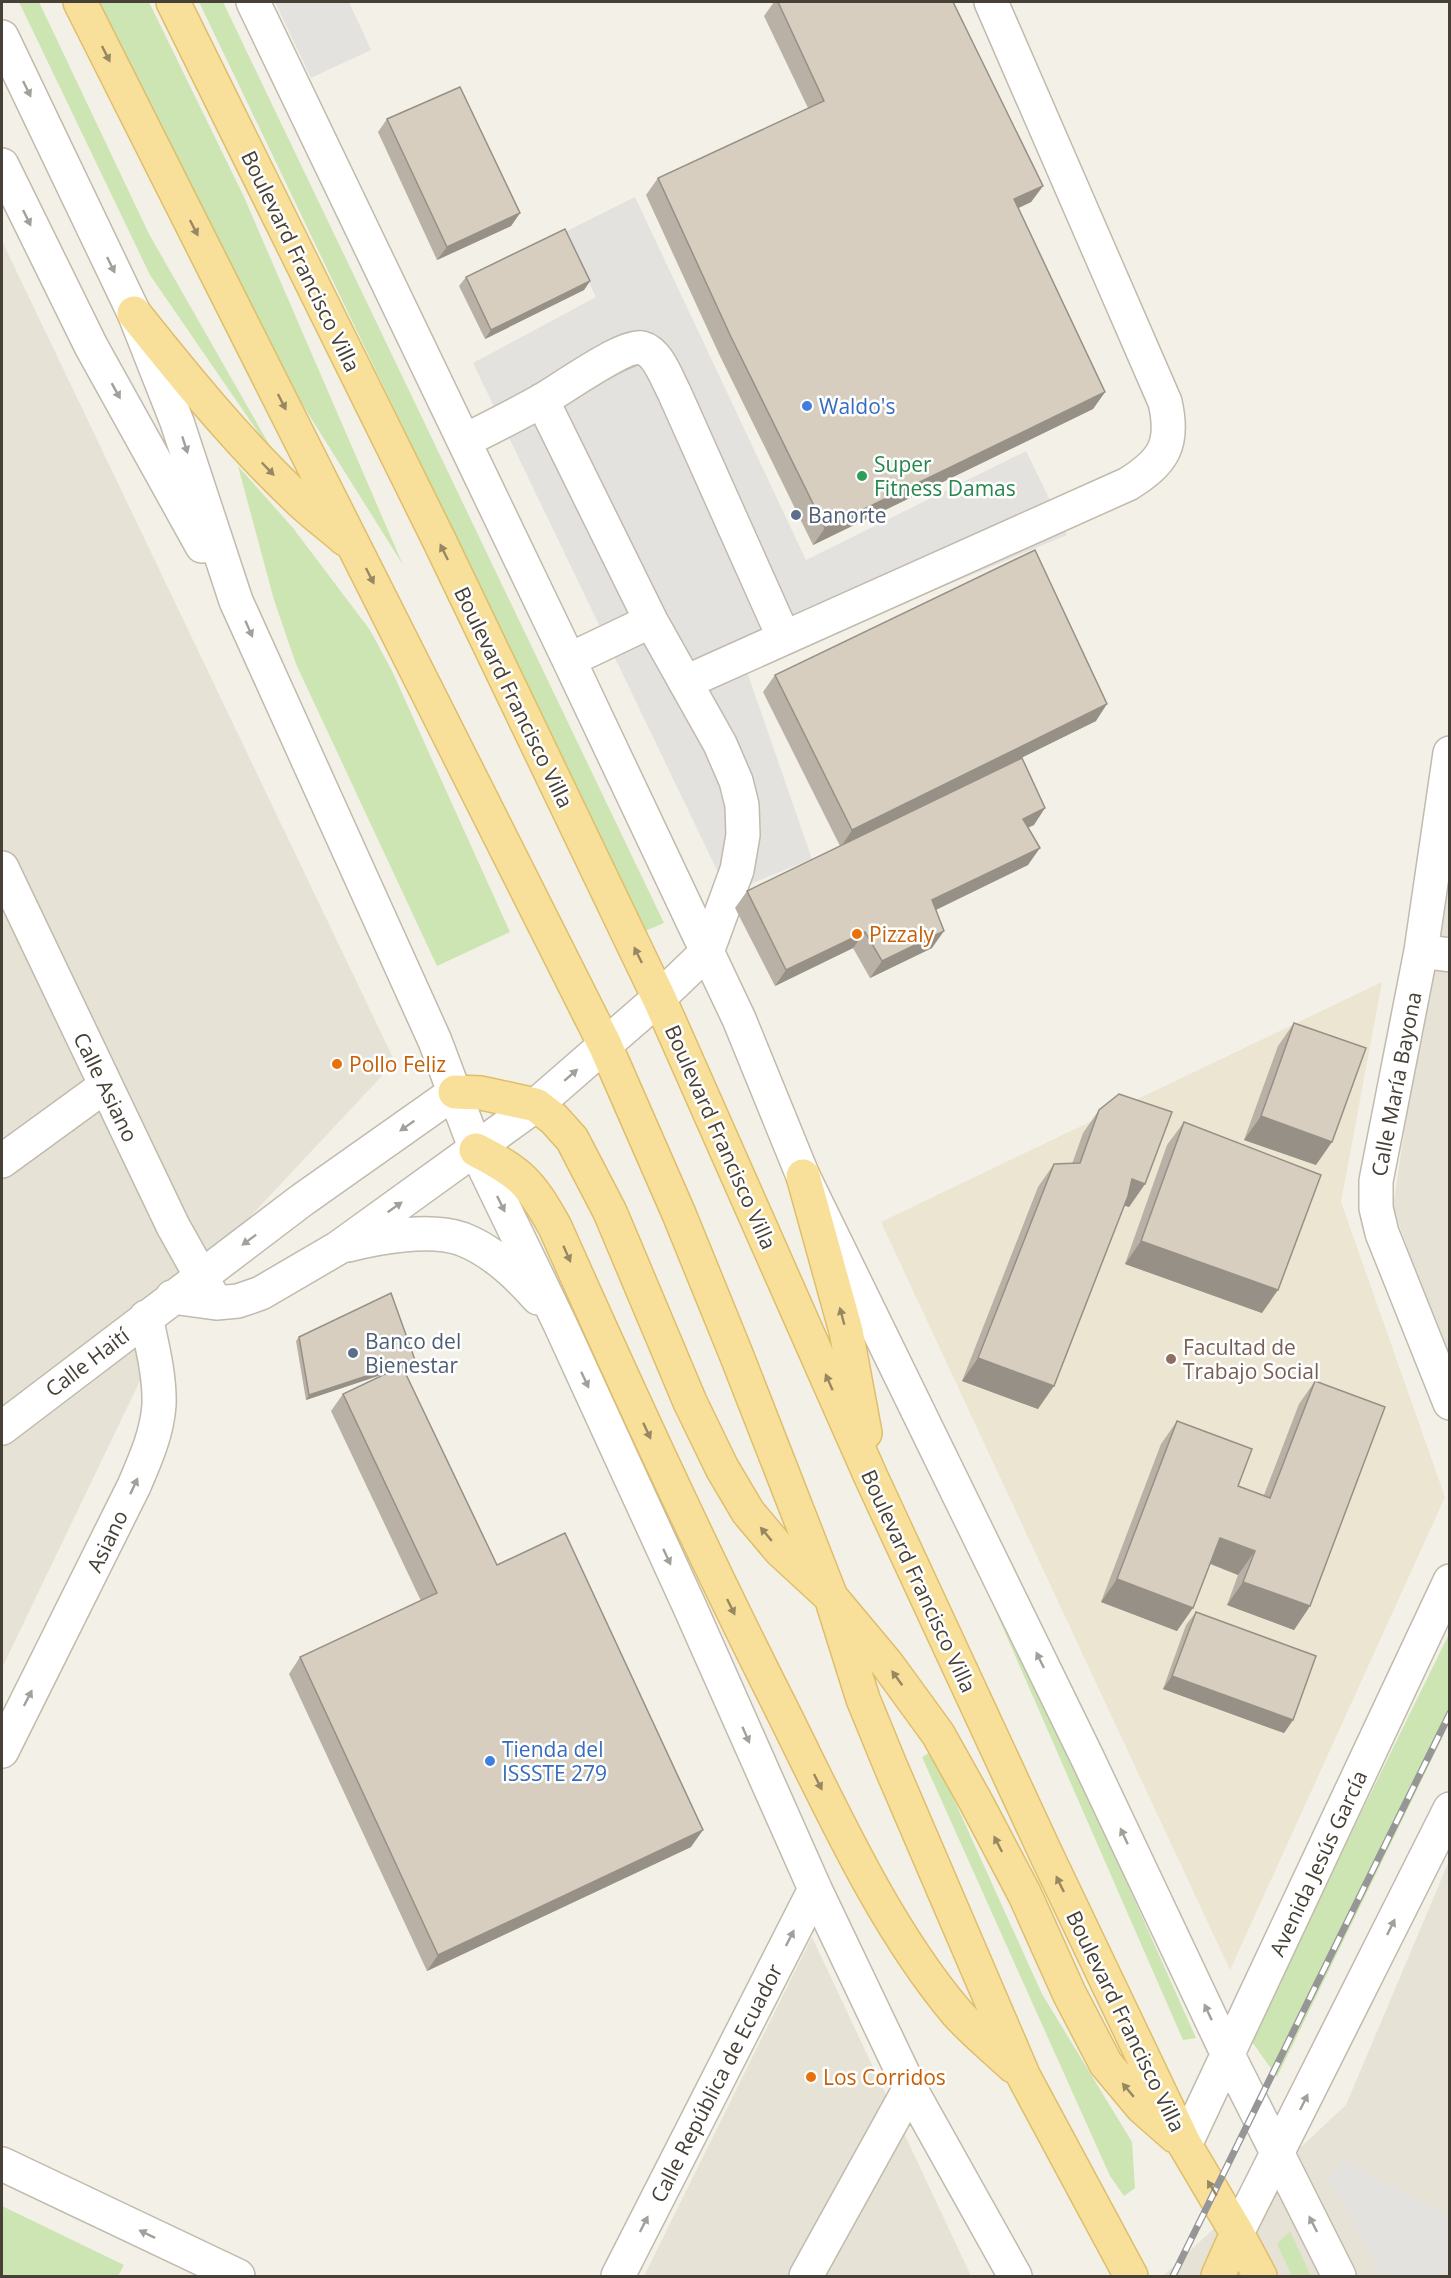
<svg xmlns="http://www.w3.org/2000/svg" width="1451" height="2278" font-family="'Open Sans',sans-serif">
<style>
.residential{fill:#e6e2d6}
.education{fill:#ebe5d2}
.green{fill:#cde5b2}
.parking{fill:#e4e2df}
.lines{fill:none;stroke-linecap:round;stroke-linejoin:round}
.minor-casing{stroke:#c1baad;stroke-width:36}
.major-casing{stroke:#debe6a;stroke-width:36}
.minor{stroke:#fff;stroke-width:33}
.major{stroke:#f9e09a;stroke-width:33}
.rail-casing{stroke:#969696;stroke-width:7}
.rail{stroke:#fff;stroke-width:4.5;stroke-dasharray:14;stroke-linecap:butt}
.wall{fill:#b9b1a5}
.shaded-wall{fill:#969086}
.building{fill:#d7cec0;stroke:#969086;stroke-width:1.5}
.oneway{fill:#978863}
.oneway2{fill:#a2a09a}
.shop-dot{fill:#3f7fe0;stroke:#fff;stroke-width:2}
.leisure-dot{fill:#2e9e5b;stroke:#fff;stroke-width:2}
.service-dot{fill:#5c6f8a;stroke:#fff;stroke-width:2}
.food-dot{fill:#e8710a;stroke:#fff;stroke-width:2}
.education-dot{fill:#8d6e63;stroke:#fff;stroke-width:2}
.labels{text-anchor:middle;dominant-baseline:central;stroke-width:5;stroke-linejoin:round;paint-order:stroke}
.street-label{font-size:21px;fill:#464036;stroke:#fff}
.shop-label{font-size:21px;fill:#366cbe;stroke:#fff;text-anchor:start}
.leisure-label{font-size:21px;fill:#27864d;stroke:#fff;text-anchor:start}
.service-label{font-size:21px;fill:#4e5e75;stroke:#fff;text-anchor:start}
.food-label{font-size:21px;fill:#c56008;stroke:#fff;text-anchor:start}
.education-label{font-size:21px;fill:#785e54;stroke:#fff;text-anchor:start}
</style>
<rect width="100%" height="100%" fill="#f3f0e7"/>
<path class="residential" d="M2,241L395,1062L186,1285L2,1668Z
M1449,830V1369L1393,1207Z
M1449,1861V2276H1163L1346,2105Z
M812,1937L971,2276H644Z"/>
<path class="education" d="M1382,982L1341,1202L1445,1497L1230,1970L881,1222Z"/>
<path class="green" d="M19,2H39L149,234L282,467L150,275Z
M92,2H149L244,197L403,565L229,287Z
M199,2H223L664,923L645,931Z
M238,466L293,528L370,630L392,671L510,932L437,966L296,664L274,600Z
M898,1369L1196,2038L1183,2040L892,1374Z
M1449,1634V1724L1277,2077L1250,2039Z
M932,1751L1042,1994L1132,2142L1135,2188L1124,2196L1110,2176L922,1757Z
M2,2206L124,2265L118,2276H2Z
M1290,2231L1311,2276H1292L1277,2244Z"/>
<path class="parking" d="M275,2H349L371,50L311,78Z
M635,197L806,560L1026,451L1067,535L746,669L812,859L728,893L473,363L596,297L565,232Z
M1343,2160L1449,2216V2276H1382L1328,2178Z"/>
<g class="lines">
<defs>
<path id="minor" d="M253,2L569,660L739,1019L803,1176L1087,1757L1228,2055L1339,2276
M2,37L134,313L177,422L236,601L435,1041L476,1150L560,1324L688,1603L815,1889L910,2088L1015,2276
M2,165L91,346L202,546
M464,441C490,428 516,415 541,401C560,390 624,344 642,348C658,352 667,379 674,392L784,638
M569,660L651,621
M686,682L1128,484C1163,462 1175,445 1165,402L991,2
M1450,753L1421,951L1376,1181V1208L1382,1233L1450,1403
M2,868L173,1226L211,1294
M1421,951L1450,955
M2,1161L105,1086
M348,1245C380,1237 430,1228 462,1239C491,1250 518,1275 538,1298
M172,1297L216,1303L238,1301L261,1293L338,1248L536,1105L659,998L707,952L737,870L743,835L742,805L736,781L720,744L651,621L542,400
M2,1428L302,1200L455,1092
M2,1751L134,1486C145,1460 157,1434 159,1405C160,1376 152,1345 146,1317
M1185,2145L1450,1581
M2,2164L238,2276
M1237,2233L1450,1809
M618,2276L815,1889
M806,2276L910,2088"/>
<path id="major" d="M80,2L605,1045L679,1214L736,1354L831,1597L863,1699L890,1765L1024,2077L1131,2276
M173,2L440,542L659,998L871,1477L1046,1854L1185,2145L1237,2233L1260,2276
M134,313C185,377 237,441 296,497C311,512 329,525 345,539
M455,1092L481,1093L536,1105L554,1119L572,1139L610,1212L690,1402L722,1468L748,1512L780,1550L831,1597L887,1664L938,1734L976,1802L1025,1895L1069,1993L1106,2064L1142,2107L1175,2136
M476,1150C521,1173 530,1182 555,1227C627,1389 701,1550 781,1708C831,1808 884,1927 957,2013C974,2032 995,2049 1013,2066
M803,1176L846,1331L865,1433
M1218,2276L1237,2233"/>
</defs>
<use href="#minor" class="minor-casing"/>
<use href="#major" class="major-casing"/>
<use href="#minor" class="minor"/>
<use href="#major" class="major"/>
<defs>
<path id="rail" d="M1173,2276L1450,1713"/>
</defs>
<use href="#rail" class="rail-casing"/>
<use href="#rail" class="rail"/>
</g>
<path class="wall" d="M774,2H953L1043,186L1031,202L1018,208L1105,392L1093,409L813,545L719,354L646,195L658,178L808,108L764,16Z
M387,119L520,213L511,226L437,260L378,132Z
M466,277L590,281L584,290L485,339L459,286Z
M775,675L1096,721L972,782L1034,825L1028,827V865L936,910L932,948L870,978L853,948L775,986L735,908L747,891L840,846L763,692Z
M1294,1023L1316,1165L1244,1140L1278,1046Z
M1099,1110L1145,1184L1129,1207L1124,1205L1038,1409L962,1381L1038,1187L1054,1164H1072L1083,1133Z
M1184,1122L1262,1313L1125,1264L1167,1145Z
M299,1337L411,1365L403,1368L497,1565L691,1847L427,1971L289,1674L300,1657L421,1601L331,1411L343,1394L387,1373L306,1400L296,1341Z
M1315,1381L1310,1606L1294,1630L1227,1605L1238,1575L1210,1564L1177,1631L1101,1602L1161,1444L1177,1421L1238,1486L1264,1495L1299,1404Z
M1196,1612L1293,1720L1284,1733L1163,1689L1186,1625Z"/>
<path class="shaded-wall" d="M1043,186L1031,202L1002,216L1014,199Z
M520,213L511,226L437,260L447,247Z
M590,281L584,290L485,339L491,330Z
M1105,392L1093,409L813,545L825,528Z
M1107,704L1096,721L841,847L852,830Z
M1045,808L1034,825L1011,836L1023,819Z
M1040,848L1028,865L921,917L932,900Z
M944,931L932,948L870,978L882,961Z
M865,932L853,948L775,986L786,970Z
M1261,1116L1332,1142L1316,1165L1244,1140Z
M1132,1179L1145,1184L1129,1207L1116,1203Z
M1141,1241L1278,1290L1262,1313L1125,1264Z
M978,1358L1054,1386L1038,1409L962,1381Z
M415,1360L411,1365L306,1400L309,1395Z
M1220,1538L1255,1551L1238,1575L1204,1561Z
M1117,1579L1193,1608L1177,1631L1101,1602Z
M1243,1582L1310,1606L1294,1630L1227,1605Z
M1172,1676L1293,1720L1284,1733L1163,1689Z
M703,1830L691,1847L427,1971L438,1955Z"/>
<path class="building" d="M778,2H953L1043,186L1014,199L1105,392L825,528L731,337L658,178L824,101Z
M460,87L520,213L447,247L387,119Z
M565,229L590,281L491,330L466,277Z
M1035,550L1107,704L852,830L775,675Z
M1022,758L1045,808L1023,819L1040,848L932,900L944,931L882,961L865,932L786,970L747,891Z
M1294,1023L1366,1048L1332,1142L1261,1116Z
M1119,1094L1172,1112L1145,1184L1132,1179L1128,1196L1054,1386L978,1358L1054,1164L1080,1163L1099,1110Z
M1184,1122L1321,1175L1278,1290L1141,1241Z
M391,1293L415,1360L309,1395L299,1337Z
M402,1366L497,1565L565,1533L703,1830L438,1955L300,1657L437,1593L343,1394Z
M1315,1381L1385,1407L1310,1606L1243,1582L1255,1551L1220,1538L1193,1608L1117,1579L1177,1421L1252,1449L1238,1486L1270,1498Z
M1196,1612L1316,1656L1293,1720L1172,1676Z"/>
<defs><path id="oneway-solid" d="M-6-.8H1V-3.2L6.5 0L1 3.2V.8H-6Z" transform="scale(1.5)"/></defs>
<g class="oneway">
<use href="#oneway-solid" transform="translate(106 54) rotate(63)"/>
<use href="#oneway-solid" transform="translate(194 228) rotate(63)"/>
<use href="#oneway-solid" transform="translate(282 402) rotate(63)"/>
<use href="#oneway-solid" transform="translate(268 469) rotate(46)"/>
<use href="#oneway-solid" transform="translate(444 552) rotate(-116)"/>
<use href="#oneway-solid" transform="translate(370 576) rotate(63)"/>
<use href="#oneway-solid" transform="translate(638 955) rotate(-116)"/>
<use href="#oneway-solid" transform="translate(567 1254) rotate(66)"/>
<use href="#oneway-solid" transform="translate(842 1316) rotate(-105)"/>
<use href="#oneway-solid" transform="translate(829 1382) rotate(-114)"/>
<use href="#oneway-solid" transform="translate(647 1431) rotate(65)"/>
<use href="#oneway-solid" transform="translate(766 1534) rotate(-130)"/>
<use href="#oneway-solid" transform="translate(731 1607) rotate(64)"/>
<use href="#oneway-solid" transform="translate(897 1678) rotate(-126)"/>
<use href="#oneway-solid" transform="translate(818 1782) rotate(63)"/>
<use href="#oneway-solid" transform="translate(998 1844) rotate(-117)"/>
<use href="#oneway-solid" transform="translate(1060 1884) rotate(-116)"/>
<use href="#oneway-solid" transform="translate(1128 2090) rotate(-130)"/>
<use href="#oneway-solid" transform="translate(1212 2188) rotate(-121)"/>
</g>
<g class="oneway2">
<use href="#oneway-solid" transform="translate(27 89) rotate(64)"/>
<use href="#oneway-solid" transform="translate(27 218) rotate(64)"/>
<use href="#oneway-solid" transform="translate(111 265) rotate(64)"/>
<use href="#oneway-solid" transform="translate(116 391) rotate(61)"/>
<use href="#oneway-solid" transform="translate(185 445) rotate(72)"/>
<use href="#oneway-solid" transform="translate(249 629) rotate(66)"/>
<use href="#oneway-solid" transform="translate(571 1075) rotate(-41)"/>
<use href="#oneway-solid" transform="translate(407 1126) rotate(145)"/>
<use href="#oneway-solid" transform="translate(501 1204) rotate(64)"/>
<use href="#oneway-solid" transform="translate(395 1207) rotate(-35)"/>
<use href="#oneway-solid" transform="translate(249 1240) rotate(143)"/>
<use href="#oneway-solid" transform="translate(585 1380) rotate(65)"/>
<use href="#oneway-solid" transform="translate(134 1486) rotate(-65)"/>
<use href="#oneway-solid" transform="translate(667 1557) rotate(65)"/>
<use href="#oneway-solid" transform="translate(1040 1660) rotate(-116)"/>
<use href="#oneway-solid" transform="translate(28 1698) rotate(-63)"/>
<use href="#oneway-solid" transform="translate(746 1735) rotate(66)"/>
<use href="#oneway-solid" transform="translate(1124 1836) rotate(-115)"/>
<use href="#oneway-solid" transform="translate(1391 1927) rotate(-64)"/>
<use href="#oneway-solid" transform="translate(790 1938) rotate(-63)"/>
<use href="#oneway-solid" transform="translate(1208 2012) rotate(-115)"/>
<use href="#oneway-solid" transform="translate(1304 2102) rotate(-64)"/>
<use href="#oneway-solid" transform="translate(644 2224) rotate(-63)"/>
<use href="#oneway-solid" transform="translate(1313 2224) rotate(-117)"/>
<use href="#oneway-solid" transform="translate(147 2234) rotate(-154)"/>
</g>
<g class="shop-dot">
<circle cx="807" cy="406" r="6"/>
<circle cx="490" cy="1761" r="6"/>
</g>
<circle class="leisure-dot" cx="862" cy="476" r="6"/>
<g class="service-dot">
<circle cx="796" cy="515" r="6"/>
<circle cx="353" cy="1353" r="6"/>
</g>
<g class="food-dot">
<circle cx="857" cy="934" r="6"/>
<circle cx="337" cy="1064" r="6"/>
<circle cx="811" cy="2077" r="6"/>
</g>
<circle class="education-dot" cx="1171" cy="1359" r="6"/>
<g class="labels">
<g class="street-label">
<text transform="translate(301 261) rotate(64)">Boulevard Francisco Villa</text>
<text transform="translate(514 697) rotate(64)">Boulevard Francisco Villa</text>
<text transform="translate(1396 1084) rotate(-79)">Calle María Bayona</text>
<text transform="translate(106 1087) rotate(64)">Calle Asiano</text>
<text transform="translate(721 1137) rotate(66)">Boulevard Francisco Villa</text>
<text transform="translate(87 1362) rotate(-37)">Calle Haití</text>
<text transform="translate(107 1541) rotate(-64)">Asiano</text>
<text transform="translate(919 1581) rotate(65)">Boulevard Francisco Villa</text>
<text transform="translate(1318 1863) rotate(-65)">Avenida Jesús García</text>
<text transform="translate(1126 2021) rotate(64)">Boulevard Francisco Villa</text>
<text transform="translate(716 2083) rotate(-63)">Calle República de Ecuador</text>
</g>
<g class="shop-label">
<text x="819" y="406">Waldo's</text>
<text x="502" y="1749">Tienda del<tspan x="502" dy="24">ISSSTE 279</tspan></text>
</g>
<g class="leisure-label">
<text x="874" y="464">Super<tspan x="874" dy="24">Fitness Damas</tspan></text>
</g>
<g class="service-label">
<text x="808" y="515">Banorte</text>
<text x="365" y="1341">Banco del<tspan x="365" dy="24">Bienestar</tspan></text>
</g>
<g class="food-label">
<text x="869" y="934">Pizzaly</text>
<text x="349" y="1064">Pollo Feliz</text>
<text x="823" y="2077">Los Corridos</text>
</g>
<g class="education-label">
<text x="1183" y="1347">Facultad de<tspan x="1183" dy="24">Trabajo Social</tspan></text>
</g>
</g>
<rect width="1451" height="2278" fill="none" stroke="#464036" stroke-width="6"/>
</svg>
